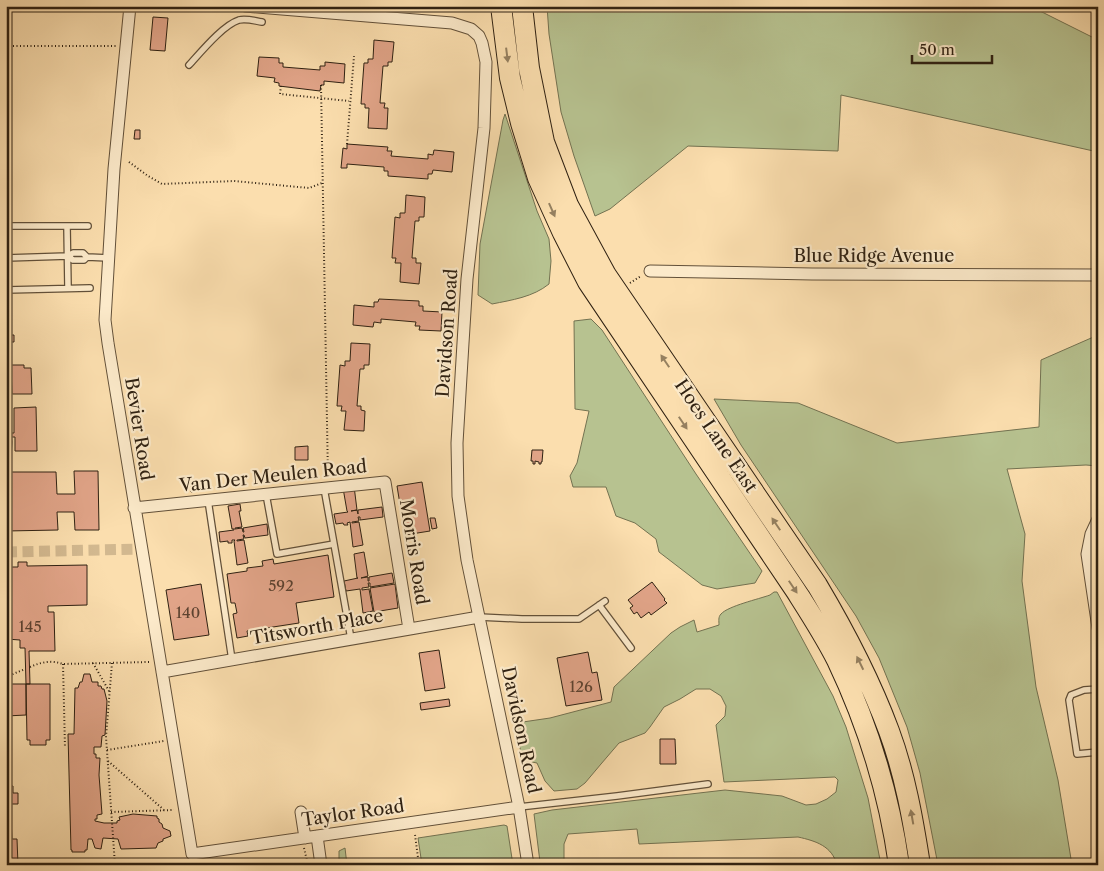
<svg xmlns="http://www.w3.org/2000/svg" width="1104" height="871" font-family="'Libre Caslon Text',serif">
<style>
.green{fill:#b7c290;stroke:#737251}
.building{fill:#e1a488;stroke:#2f2112}
.lines{fill:none;stroke-linecap:round;stroke-linejoin:round}
.minor-tunnel{stroke:#d2b88f;stroke-width:11;stroke-dasharray:11 5.5;stroke-linecap:butt}
.service-casing{stroke:#625039;stroke-width:8}
.minor-casing{stroke:#625039;stroke-width:13}
.trunk-casing{stroke:#2f2112;stroke-width:22}
.path{stroke:#2f2112;stroke-width:2;stroke-dasharray:1 2.5;stroke-linecap:butt}
.service{stroke:#fceaca;stroke-width:5.5}
.minor{stroke:#fceaca;stroke-width:11}
.trunk{stroke:#fbdeae;stroke-width:20}
.oneway{fill:#958060}
.labels{text-anchor:middle;dominant-baseline:central;stroke-width:4.5;stroke-linejoin:round;paint-order:stroke}
.number-label{font-size:15px;fill:#5c4230}
.street-label{font-size:18px;fill:#2f2112;stroke:#fceaca}
</style>
<rect width="100%" height="100%" fill="#fbdeae"/>
<filter id="stains"><feTurbulence type="fractalNoise" baseFrequency=".004" numOctaves="4"/><feColorMatrix values="0 0 0 0 .2 0 0 0 0 .09 0 0 0 0 .02 0 0 0 .5 -.17"/></filter>
<radialGradient id="worn" r=".72"><stop offset=".6" stop-color="#630" stop-opacity="0"/><stop offset="1" stop-color="#630" stop-opacity=".3"/></radialGradient>
<path class="green" d="M547,6H1030L1098,40V152L841,95L838,151L688,146L610,209L595,216L574,156L561,112L549,34Z
M505,114L537,211L549,239L551,261L549,284C533,297 512,300 492,304L478,295L480,244L503,120Z
M591,319L602,330L696,474L762,571L755,583L717,589L702,585L659,552L656,539L635,523L616,516L606,487H573L570,476L577,463L589,411L575,409L574,321Z
M1098,335V466L1086,465L1007,469L1025,534L1022,581L1036,687L1058,780L1072,865H938L920,773L907,727L879,658L856,616L741,445L714,399L798,403L897,443L1039,427L1041,360Z
M774,592H777L833,696L846,727L868,798L881,865H837C832,846 816,841 798,837L639,844L637,829L568,834L564,844V865H542L540,862L534,814L552,810L725,790L782,796L806,805L816,804L827,799L836,792L838,780L835,777L724,782L716,725L725,716L726,706L721,696L710,689H696L680,699L664,707L650,727L645,733L619,743L601,764L585,783L577,789L554,791L545,781L537,763L522,760L516,723L550,718L611,702L614,687L671,633L680,627L694,620L697,632L719,625C719,621 718,617 721,614C728,606 759,599 770,595Z
M504,825L507,826L513,865H422L418,838Z
M345,848L347,865H339V851Z"/>
<path class="building" d="M153,17L168,18L165,51L150,50Z
M374,40L394,42L392,62H388V66H383L380,103H385L384,108H388L387,129L368,128L369,108H365V104H361L364,63H368V59H373Z
M259,57L279,58V63H283V67L320,70V66H325V62L345,64L344,83L324,81V85H321L320,91L279,86V83L274,82L275,78L257,76Z
M135,130H140V139H134Z
M347,144L388,147L387,151H392L391,156L428,159V154L433,155L434,150L454,152L452,172L433,170L432,174H428V179L388,176V171H384V167L347,164V168H341L343,148L347,149Z
M406,195L425,197L424,217H419V221H415L412,258H416V263H421L419,284L400,282L401,263H395L396,258H392L395,217L400,218V213H405Z
M379,299L419,301V306H423V311L442,312L441,331L419,330L420,326H415L416,322L381,319V323L374,322L373,327L353,325L354,305L374,307V302H378Z
M6,335H14V342H6Z
M351,343L370,344L369,365H364V369H360L357,406H361V410L365,411L364,431L344,430L346,411H341L342,406H337L340,365L345,366V361H350Z
M6,365H24V368H31L32,394H12L11,369H6V371Z
M36,407L37,451H15V437H11V433H14V408Z
M6,433H11L12,442L11,456H6Z
M308,446V460H295V447Z
M532,450H543L542,462H541V464H539V462L535,461V464H533V461H531Z
M74,471H98L99,530H75L74,512H57L58,530L6,531V472H56L57,494H75Z
M207,482L208,489L191,492L190,485Z
M422,482L430,531L405,535L397,486Z
M354,486L357,510L351,511L357,510L358,514V510L382,507L383,517L360,520V517H358L359,521L352,522V523L359,522L363,545L353,547L350,522L347,523L348,525H344L343,523L336,524L334,514L348,512L347,511L343,488Z
M240,504L241,511H239L242,527L235,528V529L242,528L243,532H244L243,528L267,524L268,535L245,538L244,535H243L244,539L237,540V541L244,540L248,563L237,565L234,541L235,540H232V543H228V541L220,542L219,532L234,530V529H232L228,506Z
M430,518H435L437,528L432,529Z
M364,552L368,576L361,578L368,577V581H369V577L392,573L394,583L370,587V583H368L369,587L362,588V590L369,589L373,611L363,613L360,589L346,591L344,581L358,578H357L354,554Z
M328,555L334,597L296,603L299,623L247,631L248,636L237,638L233,614L237,613L235,603H231L227,574L247,571V568L263,566L262,561L273,559L274,564Z
M18,562H27V566L87,565V605L48,606V612H54L55,651H29L30,684H26L25,648H20V640L6,639V567H18Z
M652,582L665,599L664,600L667,603L651,615L649,612L641,618L637,612L634,614L630,608L633,606L628,600Z
M201,584L209,635L174,640L166,590Z
M395,584L398,608L374,612L370,588Z
M439,650L445,688L425,691L419,653Z
M588,652L592,673L597,672L602,700L566,706L557,658Z
M84,674H90L92,682H98V686H101L102,689H104L107,701L105,735L102,736L101,747H94V754H96V758H100L99,775L102,814L97,815V819H95V821L104,823H117V821L120,820L119,817L133,814L157,816V818L159,819V822L162,824L163,828L170,831L171,836L163,839V841L158,843L156,848L121,849L118,839L103,838L101,849L95,848L92,839H88L87,850H85V852H72V850H71L68,734H74L75,688H78L80,682H82Z
M6,684H26V715L6,716Z
M26,684H50V740H46V745H30V740H27Z
M449,699L450,706L421,710L420,703Z
M660,739H675L676,764H660Z
M6,786H13V793H18V804H6Z
M6,819H11L12,839H17L18,865H6Z"/>
<g class="lines">
<path class="minor-tunnel" d="M6,552L141,549"/>
<defs>
<path id="service" d="M189,65C201,52 223,25 239,20C246,18 255,21 262,22
M6,226H88
M67,226L68,288
M68,256L73,260H84L87,257
M6,258L68,256L73,253H83L87,257L109,258
M6,290L90,288
M324,488L351,639
M266,494L277,554L334,544
M208,500L232,660
M599,605L631,648
M479,617L522,619H579L605,601
M1098,689L1084,690L1071,695L1069,700L1077,754L1098,752
M519,807L617,796L708,784"/>
<path id="minor" d="M130,6L114,169L105,320L108,343L192,854L519,807
M245,6L452,23L471,29L479,36L482,43L486,62L484,128L467,279L463,343L457,443L458,496L467,560L519,807L528,865
M650,271L812,274L1098,275
M134,508L385,482L409,629
M1098,519L1091,534L1087,554L1098,628
M162,672L479,617
M301,812L305,838
M317,836L321,865"/>
<path id="trunk" d="M501,6L510,78L521,123L538,178L563,233L588,282L796,591C810,613 825,636 837,660C868,725 889,794 899,865
M522,6L529,68L544,142L568,205L606,275L817,585C845,632 870,680 889,731C905,774 913,820 920,865"/>
</defs>
<use href="#service" class="service-casing"/>
<use href="#minor" class="minor-casing"/>
<use href="#trunk" class="trunk-casing"/>
<path class="path" d="M6,46H116
M321,85L328,478
M281,86L280,94L349,101
M347,144L354,56
M129,162L148,176L162,184L234,181L309,188L322,183
M630,283L641,276
M93,663L109,691
M112,663L106,737L115,865
M63,664L65,748
M30,667C41,662 52,660 63,664L149,662
M6,677L25,669
M107,750L164,741
M108,761L164,810
M111,812L174,810
M415,835L419,865
M304,848L308,865"/>
<use href="#service" class="service"/>
<use href="#minor" class="minor"/>
<use href="#trunk" class="trunk"/>
</g>
<defs><path id="oneway-solid" d="M-6-.8H1V-3.2L6.5 0L1 3.2V.8H-6Z" transform="scale(1.25)"/></defs>
<g class="oneway">
<use href="#oneway-solid" transform="translate(507 55) rotate(83)"/>
<use href="#oneway-solid" transform="translate(552 210) rotate(66)"/>
<use href="#oneway-solid" transform="translate(665 361) rotate(-124)"/>
<use href="#oneway-solid" transform="translate(683 423) rotate(56)"/>
<use href="#oneway-solid" transform="translate(776 524) rotate(-124)"/>
<use href="#oneway-solid" transform="translate(793 587) rotate(56)"/>
<use href="#oneway-solid" transform="translate(860 663) rotate(-116)"/>
<use href="#oneway-solid" transform="translate(912 817) rotate(-100)"/>
</g>
<g class="labels">
<g class="number-label">
<text x="281" y="585">592</text>
<text x="188" y="612">140</text>
<text x="30" y="626">145</text>
<text x="581" y="686">126</text>
</g>
<g class="street-label">
<text x="874" y="256">Blue Ridge Avenue</text>
<text transform="translate(447 333) rotate(-86)">Davidson Road</text>
<text transform="translate(139 429) rotate(81)">Bevier Road</text>
<text transform="translate(716 436) rotate(56)">Hoes Lane East</text>
<text transform="translate(273 476) rotate(-6)">Van Der Meulen Road</text>
<text transform="translate(414 552) rotate(81)">Morris Road</text>
<text transform="translate(317 627) rotate(-10)">Titsworth Place</text>
<text transform="translate(521 730) rotate(78)">Davidson Road</text>
<text transform="translate(353 813) rotate(-8)">Taylor Road</text>
</g>
</g>
<rect width="1104" height="871" fill="none" stroke="#fbdeae" stroke-width="25"/>
<rect x="8" y="8" width="1089" height="856" fill="none" stroke="#2f2112" stroke-width="2.5"/>
<rect x="12" y="12" width="1079" height="846" fill="none" stroke="#2f2112"/>
<path d="M912 55v8h80v-8" fill="none" stroke="#2f2112" stroke-width="2.5"/>
<text x="919" y="55" font-size="15" fill="#2f2112" stroke="#fceaca" stroke-width="4" paint-order="stroke">50 m</text>
<rect width="100%" height="100%" filter="url(#stains)"/>
<rect width="100%" height="100%" fill="url(#worn)"/>
</svg>
